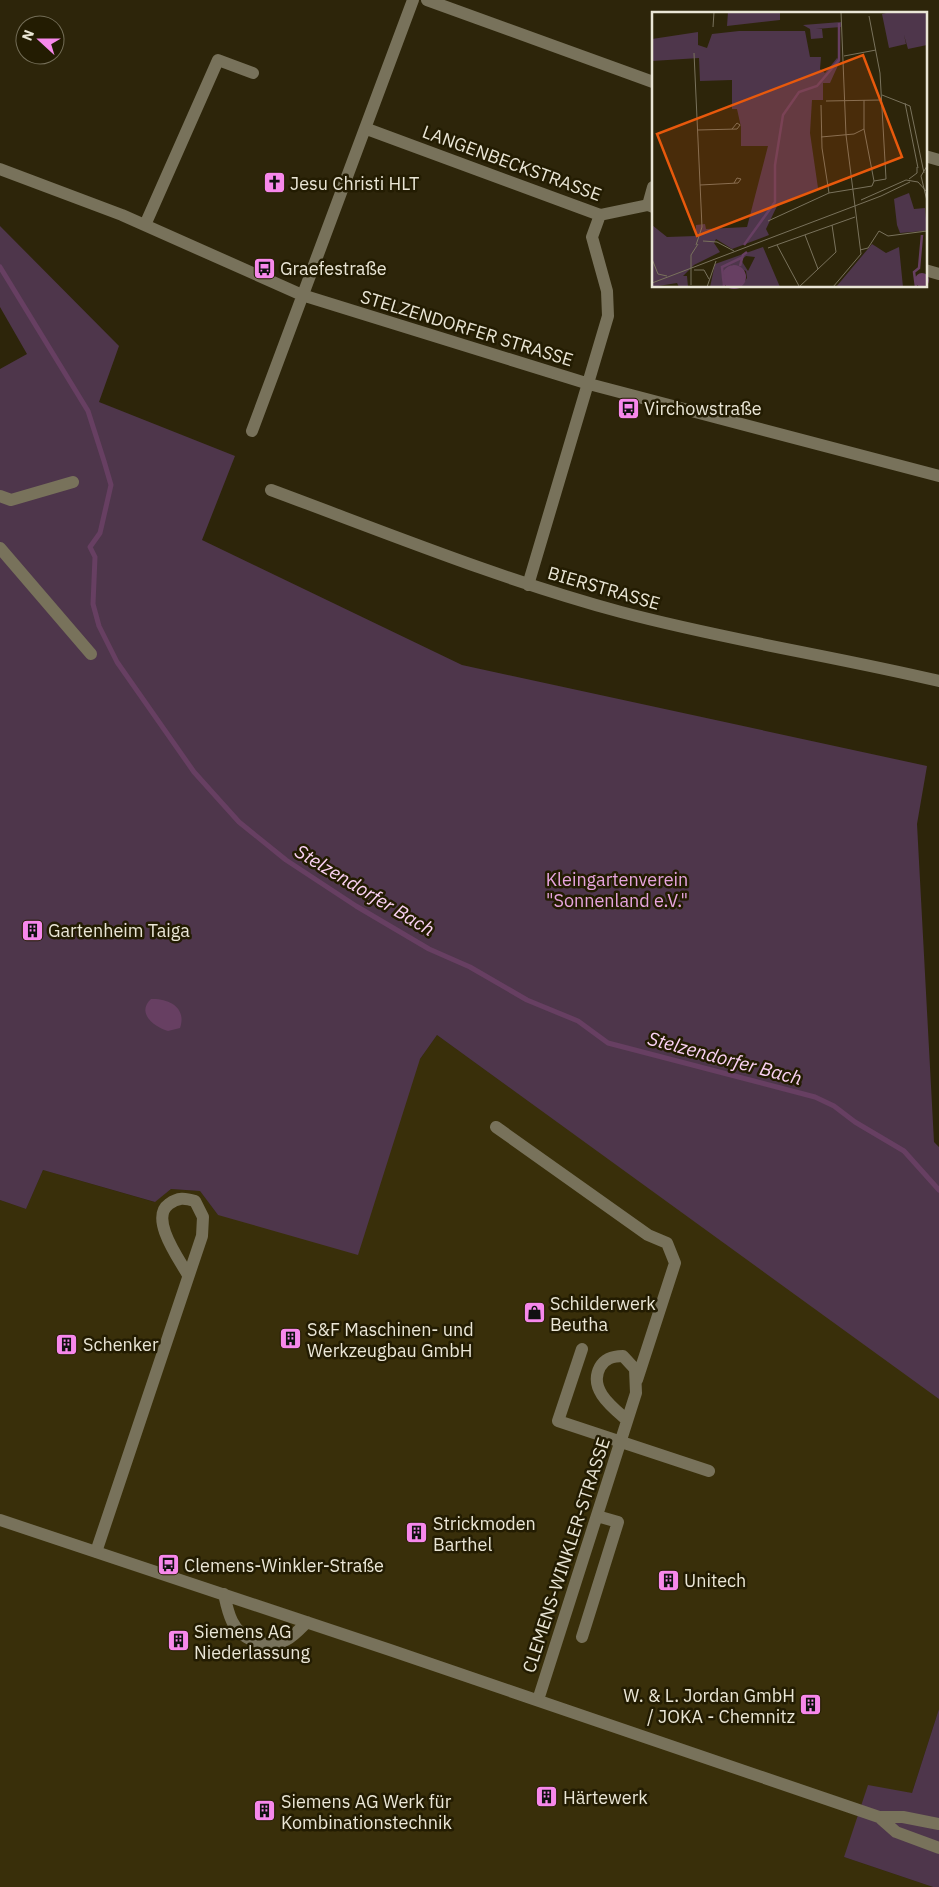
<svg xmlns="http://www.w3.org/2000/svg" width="939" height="1887" font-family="'IBM Plex Sans',sans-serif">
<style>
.built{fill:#392f0a}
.green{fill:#4e364b}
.water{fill:#673f62}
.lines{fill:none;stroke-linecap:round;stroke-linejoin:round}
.stream{stroke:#673f62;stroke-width:5}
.minor{stroke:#78725b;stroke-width:12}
.labels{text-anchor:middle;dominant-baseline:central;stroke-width:5;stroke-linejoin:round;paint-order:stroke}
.street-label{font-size:18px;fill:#eae6d6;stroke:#231c02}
.poi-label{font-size:18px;fill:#eae6d6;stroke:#231c02;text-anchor:start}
.park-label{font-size:18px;fill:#e7a5de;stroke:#231c02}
.water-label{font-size:19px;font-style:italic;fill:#fbd2f4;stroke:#231c02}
.inset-river{fill:none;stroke:#673f62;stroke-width:2.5}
.inset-road{fill:none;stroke:#79725c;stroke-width:1}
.view{fill:#e8590c;fill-opacity:0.15;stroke:#e8590c;stroke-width:2.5}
.inset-edge{fill:none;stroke:#eae6d6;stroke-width:2.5}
</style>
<rect width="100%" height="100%" fill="#2d250a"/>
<path class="built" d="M437,1035L939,1397V1709L912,1793L844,1857L933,1887H0V1200L26,1209L43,1170L154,1202L171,1189L200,1191L218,1215L420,1059Z"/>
<path class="green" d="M0,226L119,346L99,402L235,456L202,540L462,665L927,766L917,824L934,1142L939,1147V1399L437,1035L420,1059L358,1255L218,1215L200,1191L171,1189L155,1202L43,1170L26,1209L0,1200V369L27,354L0,307Z
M939,1709V1887H933L844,1857L868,1785L912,1793Z"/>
<path class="water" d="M151,999C169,998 187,1008 180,1028L168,1031C154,1027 136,1013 151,999Z"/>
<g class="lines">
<path class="stream" d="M0,267L88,411L104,461L111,485L100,533L90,547L95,557L93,604L99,626L117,662L194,772L239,822L286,860L356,906L429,949L470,967L527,1000L578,1021L608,1043L815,1097L834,1106L855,1122L904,1151L939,1190"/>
<path class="minor" d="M427,0L653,82
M367,129L600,215L648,205L653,207
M925,156L939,160
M0,169L122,215L302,295L589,384L939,476
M648,205L653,187
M145,225L218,60L253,73
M925,270L939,274
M252,431L413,0
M271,490C387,533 502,580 621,612C726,640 833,656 939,681
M0,496L11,500L73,482
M0,548L91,654
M528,585L608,316L607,291L592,237L600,215
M496,1127L648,1235L667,1243L675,1263L637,1380
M582,1349L558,1421L709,1471
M0,1520L390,1650L879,1817H903L939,1824
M96,1552L202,1236L203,1217L195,1201C185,1198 178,1197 169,1204C149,1218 179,1259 188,1275
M224,1594C226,1603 228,1613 232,1621C241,1640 267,1650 286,1640C294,1636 301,1628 307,1622
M582,1637L618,1522L597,1516
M538,1700L636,1393L635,1369L623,1356C613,1356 605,1358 600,1367C588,1389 612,1407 627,1420
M879,1817L896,1832L939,1848"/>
</g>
<defs>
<symbol id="church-square" viewBox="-11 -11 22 22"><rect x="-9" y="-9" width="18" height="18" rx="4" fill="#f788eb" stroke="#231c02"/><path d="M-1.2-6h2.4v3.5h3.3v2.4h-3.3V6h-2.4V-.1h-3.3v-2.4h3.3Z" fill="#111"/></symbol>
<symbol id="bus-square" viewBox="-11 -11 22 22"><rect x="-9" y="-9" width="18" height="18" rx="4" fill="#f788eb" stroke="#231c02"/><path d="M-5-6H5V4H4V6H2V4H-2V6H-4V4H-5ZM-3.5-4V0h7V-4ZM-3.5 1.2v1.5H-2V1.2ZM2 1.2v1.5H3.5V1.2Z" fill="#111"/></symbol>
<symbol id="building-square" viewBox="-11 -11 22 22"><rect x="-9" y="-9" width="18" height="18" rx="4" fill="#f788eb" stroke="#231c02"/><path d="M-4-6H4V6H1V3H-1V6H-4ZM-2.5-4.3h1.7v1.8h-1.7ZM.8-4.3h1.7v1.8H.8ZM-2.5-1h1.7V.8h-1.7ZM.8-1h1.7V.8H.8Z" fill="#111"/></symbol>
<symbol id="shop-square" viewBox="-11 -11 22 22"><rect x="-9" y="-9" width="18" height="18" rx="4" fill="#f788eb" stroke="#231c02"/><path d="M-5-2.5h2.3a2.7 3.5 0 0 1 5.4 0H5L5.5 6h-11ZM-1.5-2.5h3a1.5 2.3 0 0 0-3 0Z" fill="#111"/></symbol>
</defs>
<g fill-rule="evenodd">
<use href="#church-square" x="262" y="170" width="25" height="25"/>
<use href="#bus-square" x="252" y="256" width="25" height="25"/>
<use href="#bus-square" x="616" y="396" width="25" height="25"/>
<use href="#building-square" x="20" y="918" width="25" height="25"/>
<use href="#shop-square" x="522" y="1300" width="25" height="25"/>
<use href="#building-square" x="278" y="1326" width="25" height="25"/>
<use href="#building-square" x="54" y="1332" width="25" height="25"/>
<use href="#building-square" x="404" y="1520" width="25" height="25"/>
<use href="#bus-square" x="156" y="1552" width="25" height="25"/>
<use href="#building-square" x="656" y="1568" width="25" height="25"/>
<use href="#building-square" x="166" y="1628" width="25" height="25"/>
<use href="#building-square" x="798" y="1692" width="25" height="25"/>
<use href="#building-square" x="534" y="1784" width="25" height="25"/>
<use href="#building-square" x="252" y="1798" width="25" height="25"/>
</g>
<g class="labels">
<g class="street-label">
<text transform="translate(512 163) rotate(20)">LANGENBECKSTRASSE</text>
<text transform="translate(467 328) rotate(17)">STELZENDORFER STRASSE</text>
<text transform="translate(604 588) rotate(16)">BIERSTRASSE</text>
<text transform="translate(566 1555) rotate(-72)">CLEMENS-WINKLER-STRASSE</text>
</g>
<g class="poi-label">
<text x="290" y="183">Jesu Christi HLT</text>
<text x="280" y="268">Graefestraße</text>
<text x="644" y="408">Virchowstraße</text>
<text x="48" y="930">Gartenheim Taiga</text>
<text x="550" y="1303">Schilderwerk<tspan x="550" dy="21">Beutha</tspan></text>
<text x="307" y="1329">S&amp;F Maschinen- und<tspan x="307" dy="21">Werkzeugbau GmbH</tspan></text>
<text x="83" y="1344">Schenker</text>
<text x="433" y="1523">Strickmoden<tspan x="433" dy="21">Barthel</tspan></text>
<text x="184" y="1565">Clemens-Winkler-Straße</text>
<text x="684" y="1580">Unitech</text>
<text x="194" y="1631">Siemens AG<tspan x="194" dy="21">Niederlassung</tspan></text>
<text x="795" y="1695" text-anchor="end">W. &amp; L. Jordan GmbH<tspan x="795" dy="21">/ JOKA - Chemnitz</tspan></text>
<text x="563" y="1797">Härtewerk</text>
<text x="281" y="1801">Siemens AG Werk für<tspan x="281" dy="21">Kombinationstechnik</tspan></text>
</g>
<g class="park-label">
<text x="617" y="879">Kleingartenverein<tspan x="617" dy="21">"Sonnenland e.V."</tspan></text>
</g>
<g class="water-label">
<text transform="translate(365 890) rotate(31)">Stelzendorfer Bach</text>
<text transform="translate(725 1058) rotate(15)">Stelzendorfer Bach</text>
</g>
</g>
<g transform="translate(652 12)">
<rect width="275" height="275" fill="#2d250a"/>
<path d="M76,0H128V8L75,14ZM238,0H275V33L256,37L252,23L254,32L237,36L230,2ZM189,10V15L164,17H170L171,26L159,27L158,17L151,13ZM87,19H153L158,45H169L168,57L173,61L185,46L188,49L178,71H171V88H160L158,121L166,176L126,192L114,217L117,223L80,237L64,227L62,231L68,240L42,253L31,264H35L36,275H27L25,271L0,275V213L15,225L44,224V213L53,212L54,217L95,215L116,134H89V115L85,97H80V68L48,69L47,46L0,49V27L46,20V33L55,36L60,22ZM257,181L262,197L273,196L275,218L272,219L248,221L245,213L242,187ZM220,232L234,241L247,235L251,275H184ZM111,235L128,275H89L95,266L94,259L80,253L70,264L71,273L75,275H58L63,252ZM94,244L103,245L96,259L89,248Z" fill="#4e364b" fill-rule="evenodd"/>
<path d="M70 265a12 12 0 1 1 24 0a12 12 0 1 1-24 0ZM263 268a7 7 0 1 1 14 0a7 7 0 1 1-14 0Z" fill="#673f62"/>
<path class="inset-river" d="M92,233L123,190V153L131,103L147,80L165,74L187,48V11M88,254L91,243L95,240M72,275L70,255L91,245M264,275L262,260L267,256L270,223"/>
<path class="inset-road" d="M61,15L62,0M42,41L50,215L44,233M192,44L224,38M230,83L258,94L272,161M212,88V117L222,169M174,89L229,88M253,91L266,156M169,93L170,136L177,181M46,118L85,117L88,113L85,111L80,117M169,125L202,122L212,117M275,154L269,164L275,189M257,167L265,161V155M48,173L86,171L89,167L85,166L82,171M209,188L254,168L266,170L275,180M116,209L177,181L220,174L222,169L234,167L228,61L217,4M153,223L166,257M51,229L65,230L82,239M125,233L147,274M116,236L203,205M208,238L216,236L227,219L236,224L275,219M0,247L6,262L15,264M42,258H52L57,267M0,271L229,184L258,170M39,273V243L46,232M55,275L64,249M147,275L184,240L180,213M181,275L209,242L194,123L189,0"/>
<path class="view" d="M211,43L250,145L45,224L5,122Z"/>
<rect width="275" height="275" class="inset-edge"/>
</g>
<g transform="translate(40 40) rotate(291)"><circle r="24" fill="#231c02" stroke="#736d57"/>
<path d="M0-4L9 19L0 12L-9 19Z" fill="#f788eb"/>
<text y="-8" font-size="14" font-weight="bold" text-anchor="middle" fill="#eae6d6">N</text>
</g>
</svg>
